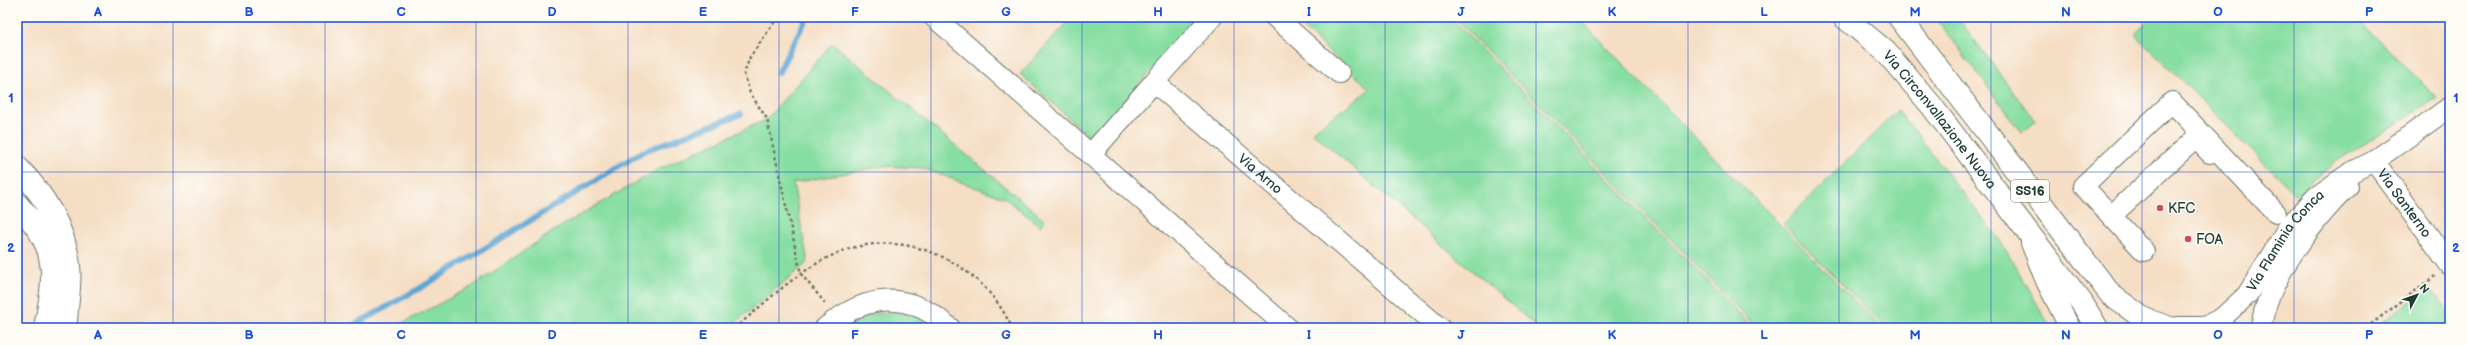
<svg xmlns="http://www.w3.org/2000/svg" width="2467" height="345" font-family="'Balsamiq Sans',sans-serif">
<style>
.green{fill:#87dea2;stroke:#538e6b}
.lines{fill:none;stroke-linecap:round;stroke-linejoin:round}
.stream{stroke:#5ca5d3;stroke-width:6}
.minor-casing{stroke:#6a7566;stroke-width:22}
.major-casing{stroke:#6a7566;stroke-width:24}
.highway-casing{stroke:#6a7566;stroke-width:24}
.path{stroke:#6a7566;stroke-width:2.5;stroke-dasharray:3 3;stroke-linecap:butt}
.minor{stroke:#fff;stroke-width:20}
.major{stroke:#fff;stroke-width:22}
.highway{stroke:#fff;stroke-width:22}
.grid{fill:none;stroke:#1d4ed8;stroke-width:1;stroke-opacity:0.55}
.poi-dot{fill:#d1495b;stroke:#fdfcf7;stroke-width:1.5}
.labels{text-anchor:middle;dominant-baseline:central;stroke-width:3;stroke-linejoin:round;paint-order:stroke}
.shield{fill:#fdfcf7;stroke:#62766e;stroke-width:1}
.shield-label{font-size:13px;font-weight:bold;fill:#1f3d34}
.street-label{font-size:14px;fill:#1f3d34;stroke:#fdfcf7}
.poi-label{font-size:14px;fill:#1f3d34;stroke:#fdfcf7;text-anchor:start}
.neatline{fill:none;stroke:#1d4ed8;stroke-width:1.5}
.grid-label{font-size:13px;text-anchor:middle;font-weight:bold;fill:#1d4ed8}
</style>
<rect width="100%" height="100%" fill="#fdfcf7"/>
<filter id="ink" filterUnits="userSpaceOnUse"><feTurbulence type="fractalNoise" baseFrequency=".025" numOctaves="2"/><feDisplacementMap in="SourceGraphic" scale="8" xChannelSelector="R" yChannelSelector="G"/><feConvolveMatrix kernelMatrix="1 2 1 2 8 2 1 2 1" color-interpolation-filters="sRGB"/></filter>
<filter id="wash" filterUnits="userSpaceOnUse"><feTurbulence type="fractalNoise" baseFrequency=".012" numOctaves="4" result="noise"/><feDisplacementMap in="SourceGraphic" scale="16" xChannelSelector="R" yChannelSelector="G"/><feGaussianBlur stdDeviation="0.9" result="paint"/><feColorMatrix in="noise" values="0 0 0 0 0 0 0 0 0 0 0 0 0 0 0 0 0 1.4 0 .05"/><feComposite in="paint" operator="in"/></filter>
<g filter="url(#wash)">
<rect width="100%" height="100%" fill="#f5dec4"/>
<path class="green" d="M1059,17H1199L1091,138L1020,74L1066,24Z
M1291,17H1450L1753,328H1538L1312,132L1370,89Z
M1454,17H1577L1881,328H1757Z
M1935,17H1957L2035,121L2022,132Z
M2153,17H2356L2437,98L2334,163L2296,195L2135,34Z
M832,43L1045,220L1040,226L1005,198L922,168L884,166L793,183L808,262L729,328H393L473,286L555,230L657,170L767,119Z
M1898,110L2001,242L2051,328H1885L1783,224Z
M2430,287L2450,314V328H2374Z
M895,312L917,317L935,328H844C859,315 876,313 895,312Z"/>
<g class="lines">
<path class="stream" d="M778,73L807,17
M349,328L422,287L642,152L741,114"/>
</g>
</g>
<g filter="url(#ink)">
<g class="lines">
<defs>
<g id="minor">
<path d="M934,17L1288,328"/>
<path d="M1275,17L1339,73"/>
<path d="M1154,82L1212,17"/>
<path id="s1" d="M1091,154L1154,82L1440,328"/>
<path id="s2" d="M2374,161L2450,265"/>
<path d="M2111,216L2196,138L2210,153"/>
<path d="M2031,243L2046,281L2070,328"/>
<path d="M2144,251L2083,186L2172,102L2276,213"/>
<path id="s3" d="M2204,327L2222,318L2247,295L2289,226L2316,197L2350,173L2374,161L2450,107"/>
<path d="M825,328C867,293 908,290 950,328"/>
<path d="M2261,328C2266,280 2315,219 2348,186"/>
</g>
<g id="major">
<path id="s4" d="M1844,17L1885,51L1931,105L2082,303L2097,328"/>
<path d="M1899,17L2111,295L2144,319L2170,328"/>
<path d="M2178,328H2206"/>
</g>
<path id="highway" d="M17,167C43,193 65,228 69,266C71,283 67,303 66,321L63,328
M17,204C59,248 56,271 45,328"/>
</defs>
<use href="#minor" class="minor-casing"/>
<use href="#major" class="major-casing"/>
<use href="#highway" class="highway-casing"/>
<path class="path" d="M778,17L750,57L744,74L750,93L767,119L801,274L825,303
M735,328C764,304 793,275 827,258C897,221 981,259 1012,328
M2366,328L2435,276"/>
<use href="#minor" class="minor"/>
<use href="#major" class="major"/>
<use href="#highway" class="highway"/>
</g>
</g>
<path class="grid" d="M173,17V328M325,17V328M476,17V328M628,17V328M779,17V328M931,17V328M1082,17V328M1234,17V328M1385,17V328M1536,17V328M1688,17V328M1839,17V328M1991,17V328M2142,17V328M2294,17V328M17,172H2450"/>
<g class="poi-dot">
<circle cx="2160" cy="208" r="4"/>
<circle cx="2188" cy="239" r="4"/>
</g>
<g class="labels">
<rect class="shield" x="2011" y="180" width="38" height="22" rx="3"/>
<g class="shield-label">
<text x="2030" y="191">SS16</text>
</g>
<g class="street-label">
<text stroke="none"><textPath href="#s4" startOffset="141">Via Circonvallazione Nuova</textPath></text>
<text stroke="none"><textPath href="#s1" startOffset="236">Via Arno</textPath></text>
<text stroke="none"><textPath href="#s2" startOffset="52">Via Santerno</textPath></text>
<text stroke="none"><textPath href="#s3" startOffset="121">Via Flaminia Conca</textPath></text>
</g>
<g class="poi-label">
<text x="2168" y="208">KFC</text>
<text x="2196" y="239">FOA</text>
</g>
</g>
<rect width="2467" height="345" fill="none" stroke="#fdfcf7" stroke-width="44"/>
<g transform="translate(2417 295) rotate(49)" stroke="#fdfcf7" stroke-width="3" paint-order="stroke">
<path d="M0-3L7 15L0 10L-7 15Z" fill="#1f3d34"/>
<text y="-6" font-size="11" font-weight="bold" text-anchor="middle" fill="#1f3d34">N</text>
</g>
<rect x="22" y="22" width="2423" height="301" class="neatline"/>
<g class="grid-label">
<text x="98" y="16">A</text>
<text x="249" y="16">B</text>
<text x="401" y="16">C</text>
<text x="552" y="16">D</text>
<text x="703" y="16">E</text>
<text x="855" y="16">F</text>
<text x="1006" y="16">G</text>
<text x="1158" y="16">H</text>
<text x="1309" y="16">I</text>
<text x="1461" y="16">J</text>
<text x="1612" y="16">K</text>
<text x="1764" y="16">L</text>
<text x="1915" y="16">M</text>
<text x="2066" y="16">N</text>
<text x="2218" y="16">O</text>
<text x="2369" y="16">P</text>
<text x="11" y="102">1</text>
<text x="2456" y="102">1</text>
<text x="11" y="252">2</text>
<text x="2456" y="252">2</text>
<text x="98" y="339">A</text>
<text x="249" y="339">B</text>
<text x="401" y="339">C</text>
<text x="552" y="339">D</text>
<text x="703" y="339">E</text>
<text x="855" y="339">F</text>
<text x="1006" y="339">G</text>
<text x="1158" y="339">H</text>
<text x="1309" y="339">I</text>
<text x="1461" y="339">J</text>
<text x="1612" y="339">K</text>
<text x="1764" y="339">L</text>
<text x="1915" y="339">M</text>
<text x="2066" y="339">N</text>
<text x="2218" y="339">O</text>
<text x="2369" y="339">P</text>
</g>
</svg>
